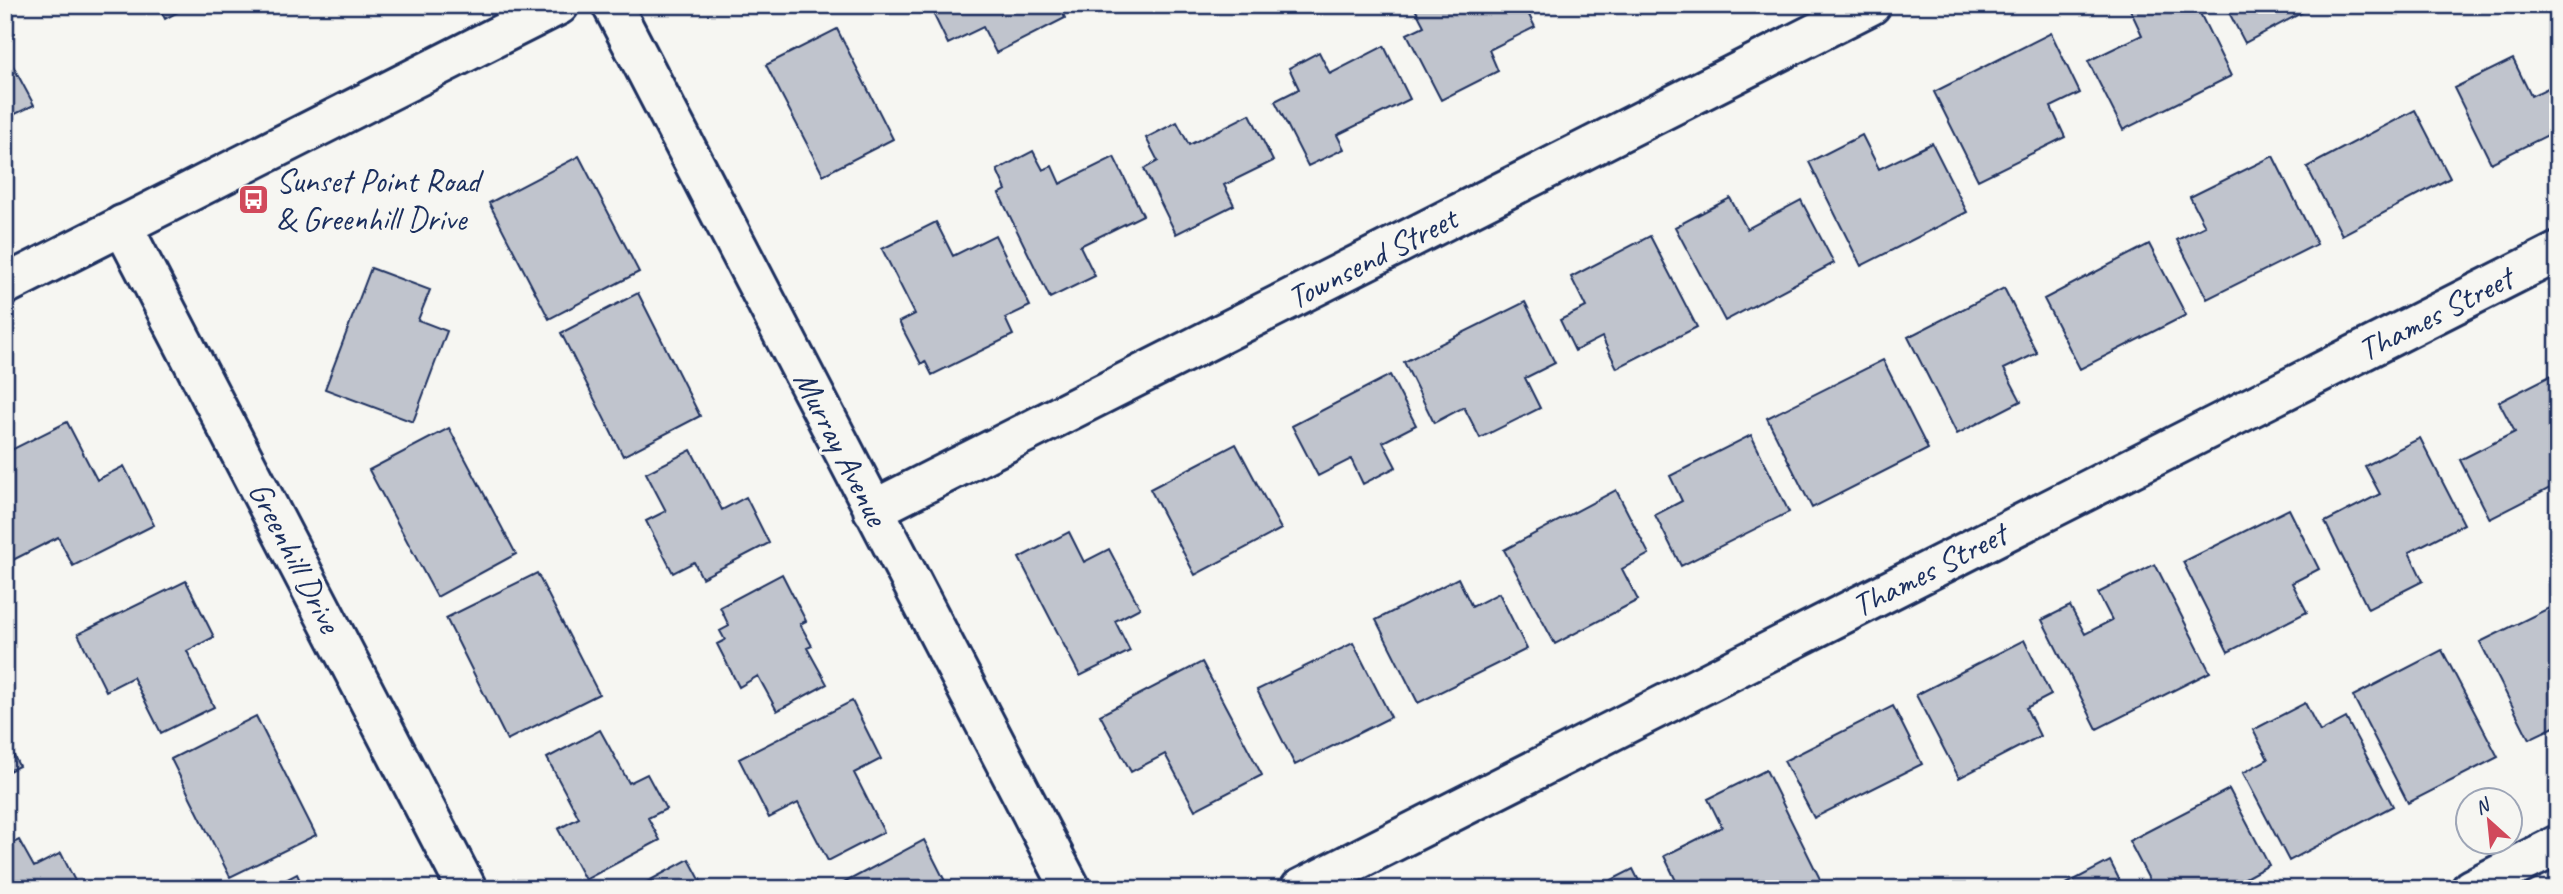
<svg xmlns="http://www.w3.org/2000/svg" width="2563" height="894" font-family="Caveat,sans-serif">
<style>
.building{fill:#c0c4cd;stroke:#1b2f5e;stroke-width:2}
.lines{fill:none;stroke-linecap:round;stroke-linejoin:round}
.minor-casing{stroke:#1b2f5e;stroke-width:44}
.secondary-casing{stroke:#1b2f5e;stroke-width:44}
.minor{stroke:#f6f6f2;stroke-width:38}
.secondary{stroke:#f6f6f2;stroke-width:38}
.labels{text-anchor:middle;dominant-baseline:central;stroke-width:6;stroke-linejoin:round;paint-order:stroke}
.poi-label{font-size:33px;fill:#1b2f5e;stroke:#f6f6f2;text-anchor:start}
.street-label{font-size:33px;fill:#1b2f5e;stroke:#f6f6f2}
</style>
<rect width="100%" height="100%" fill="#f6f6f2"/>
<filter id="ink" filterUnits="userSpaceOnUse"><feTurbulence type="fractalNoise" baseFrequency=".0143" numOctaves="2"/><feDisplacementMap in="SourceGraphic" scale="14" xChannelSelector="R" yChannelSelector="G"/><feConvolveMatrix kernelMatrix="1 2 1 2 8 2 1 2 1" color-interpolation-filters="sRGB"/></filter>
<g filter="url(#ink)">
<path class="building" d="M158,5H191L165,19Z
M929,5H1059L1065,18L996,53L983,27L948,44Z
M1413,5H1524L1535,27L1489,50L1498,71L1441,100L1407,34L1424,26Z
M2128,5H2196L2231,76L2123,130L2088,61L2142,35Z
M2225,5H2316L2245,43Z
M837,29L893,139L823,175L766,65Z
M2051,33L2080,93L2051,107L2065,137L1978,180L1934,92Z
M1384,46L1410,99L1337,135L1344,149L1308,166L1275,101L1299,89L1289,68L1319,52L1330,74Z
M5,51L34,105L5,119Z
M2513,59L2531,96L2558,83V130L2491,163L2454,88Z
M2415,110L2450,178L2342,235L2307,167Z
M1250,114L1273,161L1224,185L1234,205L1176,234L1144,169L1158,161L1146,138L1177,122L1189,145Z
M1862,135L1879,169L1932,143L1967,212L1861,266L1809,162Z
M1033,151L1043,170L1052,166L1060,184L1114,157L1143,215L1080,246L1095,276L1050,298L999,194L1006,190L997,170Z
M579,156L639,272L549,319L489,203Z
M2273,156L2317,244L2207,299L2177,240L2205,226L2190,197Z
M1730,198L1747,229L1801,200L1834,263L1725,321L1675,227Z
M936,222L953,256L995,235L1030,306L1005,318L1013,335L932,375L925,361L921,364L899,322L915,314L882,249Z
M1650,236L1697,327L1617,368L1602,337L1575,351L1560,320L1586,307L1571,277Z
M2149,244L2186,315L2080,369L2044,299Z
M371,268L430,290L418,320L447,331L413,422L325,389Z
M2004,288L2037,353L2004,369L2021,401L1957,434L1908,337Z
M638,293L700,416L623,456L561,333Z
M1525,302L1555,363L1525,378L1540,408L1480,438L1464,407L1434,423L1404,362Z
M1883,360L1928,449L1812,508L1767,418Z
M2554,374L2558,380V484L2490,519L2460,460L2515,432L2499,402Z
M1390,375L1416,425L1383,442L1396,467L1363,484L1351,459L1318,476L1292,426Z
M67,422L97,480L124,466L154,525L73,566L58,537L5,564V453Z
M449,428L516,554L437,597L369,470Z
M1751,435L1789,512L1681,566L1655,515L1682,501L1670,476Z
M2420,438L2464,524L2409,552L2423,581L2368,609L2325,522L2380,494L2365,466Z
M1236,444L1281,529L1195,575L1150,489Z
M691,450L722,510L746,497L769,543L702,578L694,562L673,573L646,521L666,511L646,473Z
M1616,490L1649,554L1622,569L1638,600L1555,644L1504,550Z
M2289,509L2319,569L2292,583L2307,612L2228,652L2183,562Z
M1069,532L1084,562L1109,549L1140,608L1115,621L1130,651L1080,676L1019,558Z
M2155,564L2210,672L2097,729L2042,620L2070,606L2085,634L2112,620L2098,593Z
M537,573L599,694L507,740L446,618Z
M782,574L806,621L800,624L812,646L807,648L827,684L777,711L758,676L739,687L717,644L725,640L720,631L729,626L720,607Z
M1458,578L1472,607L1499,593L1527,649L1418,703L1376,620Z
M186,581L214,637L187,651L214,707L161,733L133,677L106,691L78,634Z
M2549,608L2558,627V725L2529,739L2480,642Z
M2024,640L2051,695L2026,708L2040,736L1959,778L1916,695Z
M1353,643L1391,717L1295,765L1257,690Z
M2442,650L2498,757L2408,803L2353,696Z
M1202,662L1262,775L1195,810L1165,754L1131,772L1100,715Z
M852,701L881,759L854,773L884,832L828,861L798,803L769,818L739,759Z
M2305,703L2320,732L2346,718L2393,806L2289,861L2243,773L2268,759L2253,730Z
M1893,706L1922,764L1814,818L1784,761Z
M256,716L316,835L230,877L171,759Z
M600,730L629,783L647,774L666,809L648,818L660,840L585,880L558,829L579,818L547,758Z
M5,738L19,766L5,773Z
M1766,770L1823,885L1815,889H1680L1664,856L1722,827L1708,799Z
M2229,789L2269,865L2225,889H2154L2129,841Z
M19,840L34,867L61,853L79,889H5V847Z
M924,840L949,889H842L840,885Z
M689,859L705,889H634Z
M2110,861L2124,889H2057Z
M1633,869L1643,889H1594Z
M297,874L304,889H268Z"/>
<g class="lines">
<defs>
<path id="minor" d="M612,5L1071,889
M122,225L467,889
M873,510L1871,5
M1300,889L2558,252
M2471,889L2558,845"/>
<path id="secondary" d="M5,285L559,5"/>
</defs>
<use href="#minor" class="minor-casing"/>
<use href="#secondary" class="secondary-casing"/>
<use href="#minor" class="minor"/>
<use href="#secondary" class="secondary"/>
</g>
</g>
<defs>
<symbol id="bus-square" viewBox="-11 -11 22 22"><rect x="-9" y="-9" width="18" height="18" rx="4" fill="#d1495b" stroke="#f6f6f2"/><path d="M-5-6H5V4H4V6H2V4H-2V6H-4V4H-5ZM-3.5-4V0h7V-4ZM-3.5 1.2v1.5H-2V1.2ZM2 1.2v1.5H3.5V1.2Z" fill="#fff"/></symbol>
</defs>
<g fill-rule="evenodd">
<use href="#bus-square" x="236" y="182" width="35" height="35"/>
</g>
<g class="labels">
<g class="poi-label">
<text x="276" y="181">Sunset Point Road<tspan x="276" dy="38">&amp; Greenhill Drive</tspan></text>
</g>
<g class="street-label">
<text transform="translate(1372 258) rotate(-27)">Townsend Street</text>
<text transform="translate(2435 314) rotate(-27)">Thames Street</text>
<text transform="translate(841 448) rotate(63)">Murray Avenue</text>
<text transform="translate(295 557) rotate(63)">Greenhill Drive</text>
<text transform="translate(1929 570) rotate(-27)">Thames Street</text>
</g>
</g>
<rect width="2563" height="894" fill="none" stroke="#f6f6f2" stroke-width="28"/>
<rect x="14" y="14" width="2535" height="866" fill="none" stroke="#1b2f5e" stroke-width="2.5" filter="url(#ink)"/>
<g transform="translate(2489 821) rotate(333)"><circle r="33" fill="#f6f6f2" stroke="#9ea6b7" stroke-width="2"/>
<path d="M0-5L12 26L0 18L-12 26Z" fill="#d1495b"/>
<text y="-10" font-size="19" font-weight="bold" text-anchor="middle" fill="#1b2f5e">N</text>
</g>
</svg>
